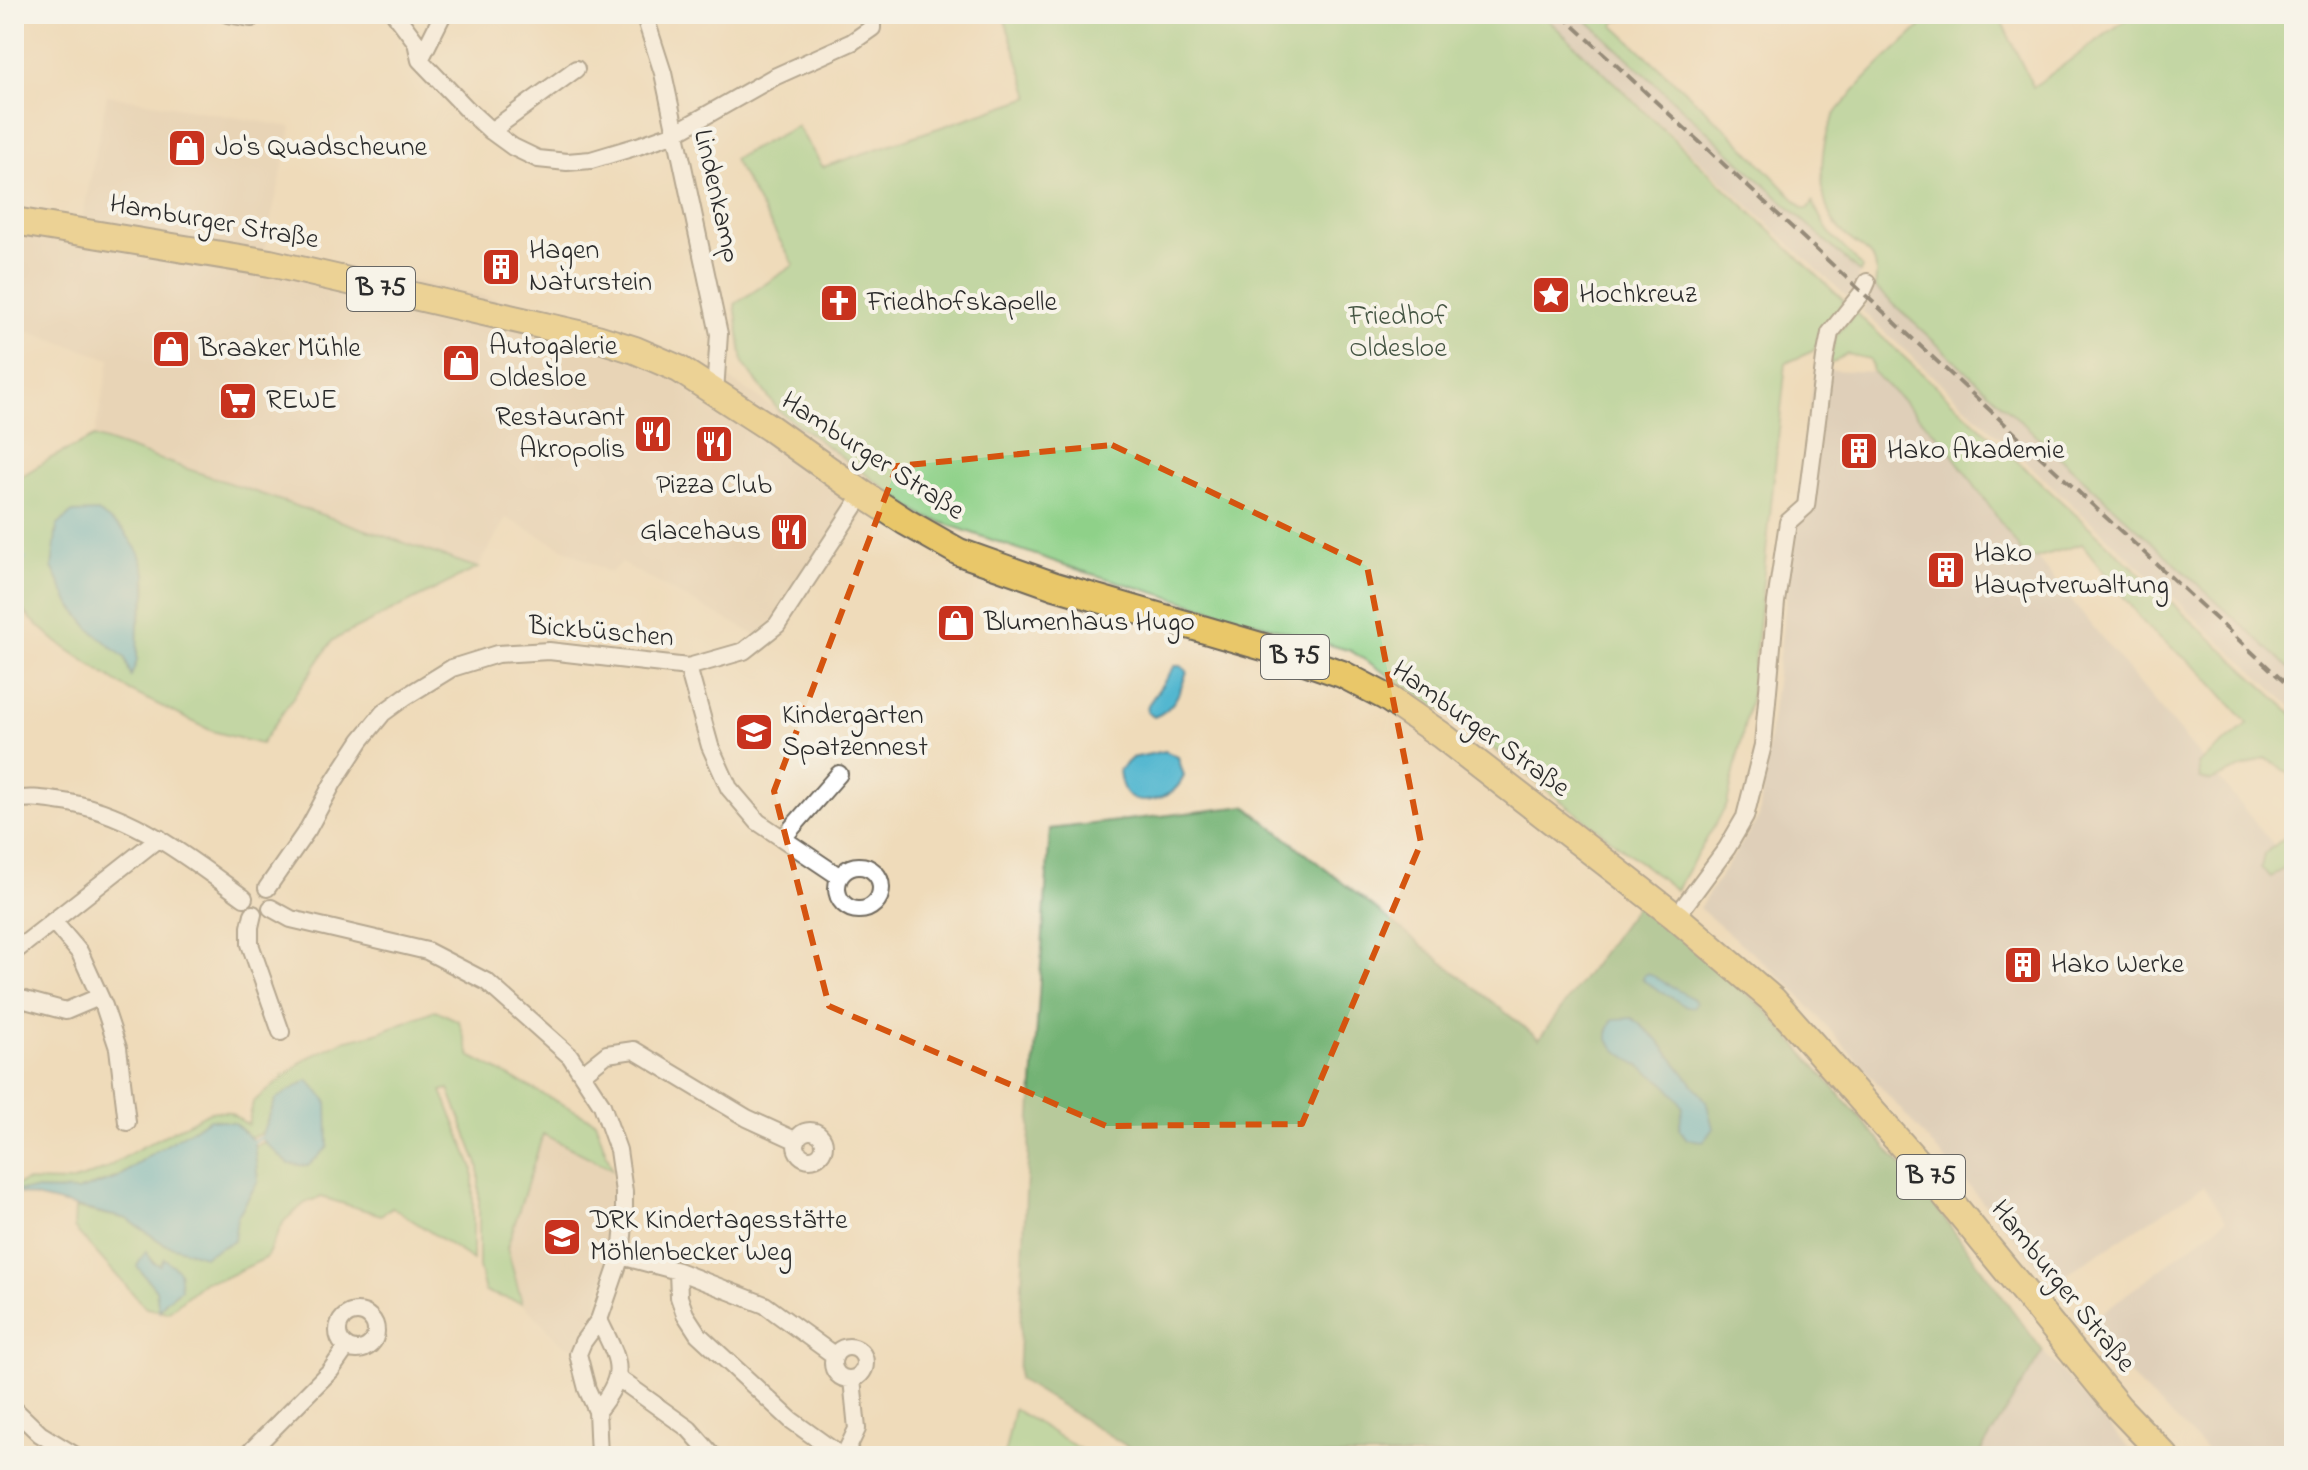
<svg xmlns="http://www.w3.org/2000/svg" width="2308" height="1470" font-family="'Indie Flower',sans-serif">
<style>
.built{fill:#e1cdb2}
.industrial{fill:#ccc2b9}
.green{fill:#8fd189;stroke:#5d7e5a;stroke-width:2;fill-rule:evenodd}
.forest{fill:#73b375;stroke:#4f6f50;stroke-width:2;fill-rule:evenodd}
.water{fill:#52b7d0;stroke:#3e717e;stroke-width:2}
.lines{fill:none;stroke-linecap:round;stroke-linejoin:round}
.stream{stroke:#52b7d0;stroke-width:4}
.street-casing{stroke:#70695d;stroke-width:20}
.primary-casing{stroke:#70695d;stroke-width:30}
.street{stroke:#fff;stroke-width:16}
.primary{stroke:#e9c769;stroke-width:26}
.rail{stroke:#2b2b2b;stroke-width:4;stroke-dasharray:12 6;stroke-linecap:butt}
.marked{fill:none;stroke:#d5540f;stroke-width:6;stroke-dasharray:16 10;stroke-linejoin:round}
.labels{text-anchor:middle;dominant-baseline:central;stroke-width:8;stroke-linejoin:round;paint-order:stroke}
.shield{fill:#f7f3e8;stroke:#686764;stroke-width:2}
.shield-label{font-size:26px;font-weight:bold;fill:#2b2b2b}
.poi-label{font-size:28px;fill:#2b2b2b;stroke:#f7f3e8;text-anchor:start}
.street-label{font-size:28px;fill:#2b2b2b;stroke:#f7f3e8}
.park-label{font-size:28px;fill:#445442;stroke:#f7f3e8}
</style>
<rect width="100%" height="100%" fill="#f7f3e8"/>
<filter id="ink" filterUnits="userSpaceOnUse"><feTurbulence type="fractalNoise" baseFrequency=".0125" numOctaves="2"/><feDisplacementMap in="SourceGraphic" scale="16" xChannelSelector="R" yChannelSelector="G"/><feConvolveMatrix kernelMatrix="1 2 1 2 8 2 1 2 1" color-interpolation-filters="sRGB"/></filter>
<filter id="wash" filterUnits="userSpaceOnUse"><feTurbulence type="fractalNoise" baseFrequency=".006" numOctaves="4" result="noise"/><feDisplacementMap in="SourceGraphic" scale="32" xChannelSelector="R" yChannelSelector="G"/><feGaussianBlur stdDeviation="1.8" result="paint"/><feColorMatrix in="noise" values="0 0 0 0 0 0 0 0 0 0 0 0 0 0 0 0 0 1.4 0 .05"/><feComposite in="paint" operator="in"/></filter>
<g filter="url(#wash)">
<rect width="100%" height="100%" fill="#efdbba"/>
<path class="built" d="M107,95L292,127L264,250L539,308L631,332L729,379L779,411L885,488L770,643L621,563L610,573L506,518L478,568L94,437L110,359L14,327V268L33,213L82,220Z
M543,1133L612,1169L617,1226L596,1307L578,1348L563,1344L522,1303L507,1248Z"/>
<path class="industrial" d="M1542,14H1580L1860,273L1857,279L1872,292L1875,287L2294,673V709L1862,311L1865,305L1850,292L1847,297Z
M1815,369L1873,372L1941,439L2129,671L2294,869V1456H2213L2133,1379L2085,1325L2226,1220L2204,1186L2052,1283L2022,1246L1790,985L1699,908L1759,817Z
M2043,1351L2136,1456H1978Z"/>
<path class="green" d="M1003,14H1542L1844,301L1813,351L1786,363L1751,695L1727,805L1676,890L1454,718L1351,651L1082,571L923,516L779,411L743,363L735,304L794,265L733,159L797,126L823,167L1030,97Z
M1580,14H1633L1615,22L1614,26L1737,139L1804,209H1808L1813,202C1819,215 1824,227 1834,238C1843,248 1854,256 1862,268L1860,273Z
M1933,14H1998L2033,87L2134,14H2294V673L1875,287C1881,247 1862,254 1840,230C1826,215 1822,195 1822,174C1822,154 1825,132 1835,115C1839,108 1846,102 1851,95C1875,65 1906,42 1933,14Z
M1856,313L2294,715V777L2265,758L2211,781L2200,779L2198,764L2248,724L2203,673L2148,628L2082,544L2028,560L1941,439L1873,372L1870,359L1847,354L1829,365L1835,336Z
M94,437L478,568L333,640L261,744L212,731L130,691L57,642L30,618L14,600V481L53,457ZM124,531C138,551 149,570 146,595C144,605 140,615 138,626C136,643 137,658 131,675L125,658Z
M2294,830V862L2271,877L2261,868L2264,854Z
M435,1010L459,1021L470,1056L595,1121L612,1169L543,1134L507,1248L522,1303L485,1292L479,1267V1167L449,1089L442,1091L473,1168V1260L392,1207L381,1215L321,1197L305,1203L284,1221L266,1258L222,1279L205,1281L168,1312L146,1308L74,1228L75,1208L128,1219L164,1244L237,1217L258,1181L254,1146L265,1142L276,1099L263,1133L250,1137L234,1123L210,1119L148,1156L118,1177L77,1191L14,1190V1186L26,1181L70,1182L83,1178L103,1170L138,1149L211,1111L229,1112L248,1125L253,1102L307,1058L343,1041L377,1033ZM146,1252C154,1265 169,1276 181,1289L166,1301L160,1310L156,1290L138,1266Z
M1014,1409L1091,1456H1004Z"/>
<path class="forest" d="M1246,806L1539,1039L1639,902L1766,1010L1923,1190L2043,1351L1978,1456H1143L1018,1379L1026,1191L1050,829ZM1632,1018L1657,1039L1706,1101L1712,1128L1687,1139L1679,1128C1680,1122 1683,1114 1683,1109C1681,1088 1633,1061 1616,1050Z"/>
<path class="water" d="M98,512L124,531L139,553L146,573V595L138,623L137,661L131,676L125,658L91,630L69,603L52,567L57,526L71,513Z
M1175,666H1181L1187,671C1181,690 1174,710 1154,717L1147,712L1148,705Z
M1165,751L1178,757L1184,776C1178,789 1170,795 1156,799C1130,806 1121,794 1119,770L1132,758Z
M1648,973L1693,999L1696,1003L1693,1007H1687L1644,981L1642,978L1644,975Z
M1632,1018L1657,1039L1706,1101L1713,1128L1704,1141L1687,1139L1679,1128L1683,1108L1679,1100L1663,1082L1616,1050L1608,1040V1030L1613,1019Z
M308,1080L327,1101L328,1147L308,1166L289,1164L260,1138L276,1099Z
M210,1119L234,1123L254,1141L258,1181L237,1217L234,1241L204,1256L164,1244L127,1219L14,1192V1190L77,1191L118,1178L148,1156Z
M146,1251L152,1262L160,1265L164,1258L179,1271L181,1289L166,1301L159,1311L156,1290L137,1266Z"/>
<g class="lines">
<path class="stream" d="M14,559H25
M254,1141L260,1138"/>
</g>
</g>
<g filter="url(#ink)">
<g class="lines">
<defs>
<path id="street" d="M227,14L251,18
M395,14L416,42L420,60L468,110L491,131L513,147L538,159L567,162L591,160L638,146L675,133L774,77L852,42L872,28V14
M644,14L663,73L719,334L715,392
M420,60L443,14
M491,131L576,69
M688,667L710,746L729,788L758,822L840,877
M14,800C29,797 42,799 57,801C130,810 187,857 244,898
M783,838L839,774
M837 888a22 22 0 1 1 44 0a22 22 0 1 1-44 0Z
M267,888L308,829L333,783L361,740L383,713L405,697L452,668L497,654L549,651L688,667L744,651L777,625L863,494
M271,908L291,919L427,951L487,982L570,1056L602,1105L618,1150L624,1192V1225L621,1256L599,1320L583,1342L578,1354L587,1389L597,1411L599,1456
M253,914L250,927V944L281,1032
M1676,917L1727,848L1745,817L1763,745L1776,602L1788,522L1806,506L1825,358L1830,333L1862,293L1867,282
M53,921L80,953L104,1006L118,1048L127,1122
M14,952L159,838
M14,997L66,1011L99,997
M583,1073L607,1054L634,1050L747,1118L797,1141
M796 1145a14 14 0 1 1 28 0a14 14 0 1 1-28 0Z
M621,1256L678,1271L765,1305L835,1356
M678,1271L679,1297L685,1314L698,1334L791,1420L841,1456
M338 1331a19 19 0 1 1 38 0a19 19 0 1 1-38 0Z
M833 1363a16 16 0 1 1 32 0a16 16 0 1 1-32 0Z
M618,1378L689,1429L713,1456
M14,1409L40,1434L76,1456
M597,1411C629,1371 619,1362 599,1320
M246,1456L331,1370L347,1347
M844,1456L857,1429L852,1379"/>
<path id="primary" d="M14,221L270,263L597,338L635,350L679,369L770,428L863,494L906,522L959,552L1055,586L1267,648L1342,674L1386,697L1441,735L1676,917L1773,1000L1933,1180L2119,1408L2165,1456"/>
</defs>
<use href="#street" class="street-casing"/>
<use href="#primary" class="primary-casing"/>
<use href="#street" class="street"/>
<use href="#primary" class="primary"/>
<path class="rail" d="M1561,14L2294,691"/>
</g>
</g>
<path d="M0 0H2308V1470H0ZM1112,445L1367,566L1421,843L1302,1124L1106,1126L829,1006L774,791L897,466Z" fill="#efdbba" fill-opacity=".55" fill-rule="evenodd"/>
<path class="marked" d="M1112,445L1367,566L1421,843L1302,1124L1106,1126L829,1006L774,791L897,466Z"/>
<defs>
<symbol id="shop-square" viewBox="-11 -11 22 22"><rect x="-9" y="-9" width="18" height="18" rx="4" fill="#c8321e" stroke="#f7f3e8"/><path d="M-5-2.5h2.3a2.7 3.5 0 0 1 5.4 0H5L5.5 6h-11ZM-1.5-2.5h3a1.5 2.3 0 0 0-3 0Z" fill="#fff"/></symbol>
<symbol id="building-square" viewBox="-11 -11 22 22"><rect x="-9" y="-9" width="18" height="18" rx="4" fill="#c8321e" stroke="#f7f3e8"/><path d="M-4-6H4V6H1V3H-1V6H-4ZM-2.5-4.3h1.7v1.8h-1.7ZM.8-4.3h1.7v1.8H.8ZM-2.5-1h1.7V.8h-1.7ZM.8-1h1.7V.8H.8Z" fill="#fff"/></symbol>
<symbol id="sight-square" viewBox="-11 -11 22 22"><rect x="-9" y="-9" width="18" height="18" rx="4" fill="#c8321e" stroke="#f7f3e8"/><path d="M0-6L1.8-2.2L6-1.7L2.9 1.2L3.7 5.4L0 3.3L-3.7 5.4L-2.9 1.2L-6-1.7L-1.8-2.2Z" fill="#fff"/></symbol>
<symbol id="church-square" viewBox="-11 -11 22 22"><rect x="-9" y="-9" width="18" height="18" rx="4" fill="#c8321e" stroke="#f7f3e8"/><path d="M-1.2-6h2.4v3.5h3.3v2.4h-3.3V6h-2.4V-.1h-3.3v-2.4h3.3Z" fill="#fff"/></symbol>
<symbol id="supermarket-square" viewBox="-11 -11 22 22"><rect x="-9" y="-9" width="18" height="18" rx="4" fill="#c8321e" stroke="#f7f3e8"/><path d="M-6-5.5h2.5l.6 2H6L4.5 2H-2.5L-4.4-4H-6ZM-1.5 3.2a1.3 1.3 0 1 0 .1 0ZM3 3.2a1.3 1.3 0 1 0 .1 0Z" fill="#fff"/></symbol>
<symbol id="restaurant-square" viewBox="-11 -11 22 22"><rect x="-9" y="-9" width="18" height="18" rx="4" fill="#c8321e" stroke="#f7f3e8"/><path d="M-5-6h1v4h1v-4h1v4h1v-4h1v5L-1.5 .5V6h-2V.5L-5-1ZM5-6V6H3V1.5H1.5Q1.5-4 5-6Z" fill="#fff"/></symbol>
<symbol id="school-square" viewBox="-11 -11 22 22"><rect x="-9" y="-9" width="18" height="18" rx="4" fill="#c8321e" stroke="#f7f3e8"/><path d="M0-5L7-2L0 1L-7-2ZM-4 1L0 2.5L4 1V4Q0 6-4 4Z" fill="#fff"/></symbol>
</defs>
<g fill-rule="evenodd">
<use href="#shop-square" x="165" y="126" width="44" height="44"/>
<use href="#building-square" x="479" y="245" width="44" height="44"/>
<use href="#sight-square" x="1529" y="273" width="44" height="44"/>
<use href="#church-square" x="817" y="281" width="44" height="44"/>
<use href="#shop-square" x="149" y="327" width="44" height="44"/>
<use href="#shop-square" x="439" y="341" width="44" height="44"/>
<use href="#supermarket-square" x="216" y="379" width="44" height="44"/>
<use href="#restaurant-square" x="631" y="412" width="44" height="44"/>
<use href="#restaurant-square" x="692" y="422" width="44" height="44"/>
<use href="#building-square" x="1837" y="429" width="44" height="44"/>
<use href="#restaurant-square" x="767" y="510" width="44" height="44"/>
<use href="#building-square" x="1924" y="548" width="44" height="44"/>
<use href="#shop-square" x="934" y="601" width="44" height="44"/>
<use href="#school-square" x="732" y="710" width="44" height="44"/>
<use href="#building-square" x="2001" y="943" width="44" height="44"/>
<use href="#school-square" x="540" y="1215" width="44" height="44"/>
</g>
<g class="labels">
<g class="shield">
<rect x="347" y="267" width="68" height="44" rx="6"/>
<rect x="1261" y="635" width="68" height="44" rx="6"/>
<rect x="1897" y="1155" width="68" height="44" rx="6"/>
</g>
<g class="shield-label">
<text x="381" y="289">B 75</text>
<text x="1295" y="657">B 75</text>
<text x="1931" y="1177">B 75</text>
</g>
<g class="poi-label">
<text x="215" y="148">Jo's Quadscheune</text>
<text x="529" y="251">Hagen<tspan x="529" dy="32">Naturstein</tspan></text>
<text x="1579" y="295">Hochkreuz</text>
<text x="867" y="303">Friedhofskapelle</text>
<text x="489" y="347">Autogalerie<tspan x="489" dy="32">Oldesloe</tspan></text>
<text x="199" y="349">Braaker Mühle</text>
<text x="266" y="401">REWE</text>
<text x="625" y="418" text-anchor="end">Restaurant<tspan x="625" dy="32">Akropolis</tspan></text>
<text x="1887" y="451">Hako Akademie</text>
<text x="714" y="486" text-anchor="middle">Pizza Club</text>
<text x="761" y="532" text-anchor="end">Glacehaus</text>
<text x="1974" y="554">Hako<tspan x="1974" dy="32">Hauptverwaltung</tspan></text>
<text x="984" y="623">Blumenhaus Hugo</text>
<text x="782" y="716">Kindergarten<tspan x="782" dy="32">Spatzennest</tspan></text>
<text x="2051" y="965">Hako Werke</text>
<text x="590" y="1221">DRK Kindertagesstätte<tspan x="590" dy="32">Möhlenbecker Weg</tspan></text>
</g>
<g class="street-label">
<text transform="translate(716 196) rotate(77)">Lindenkamp</text>
<text transform="translate(214 223) rotate(10)">Hamburger Straße</text>
<text transform="translate(872 457) rotate(33)">Hamburger Straße</text>
<text transform="translate(601 633) rotate(5)">Bickbüschen</text>
<text transform="translate(1480 730) rotate(36)">Hamburger Straße</text>
<text transform="translate(2062 1287) rotate(51)">Hamburger Straße</text>
</g>
<g class="park-label">
<text x="1398" y="317">Friedhof<tspan x="1398" dy="32">Oldesloe</tspan></text>
</g>
</g>
<rect width="2308" height="1470" fill="none" stroke="#f7f3e8" stroke-width="48"/>
</svg>
